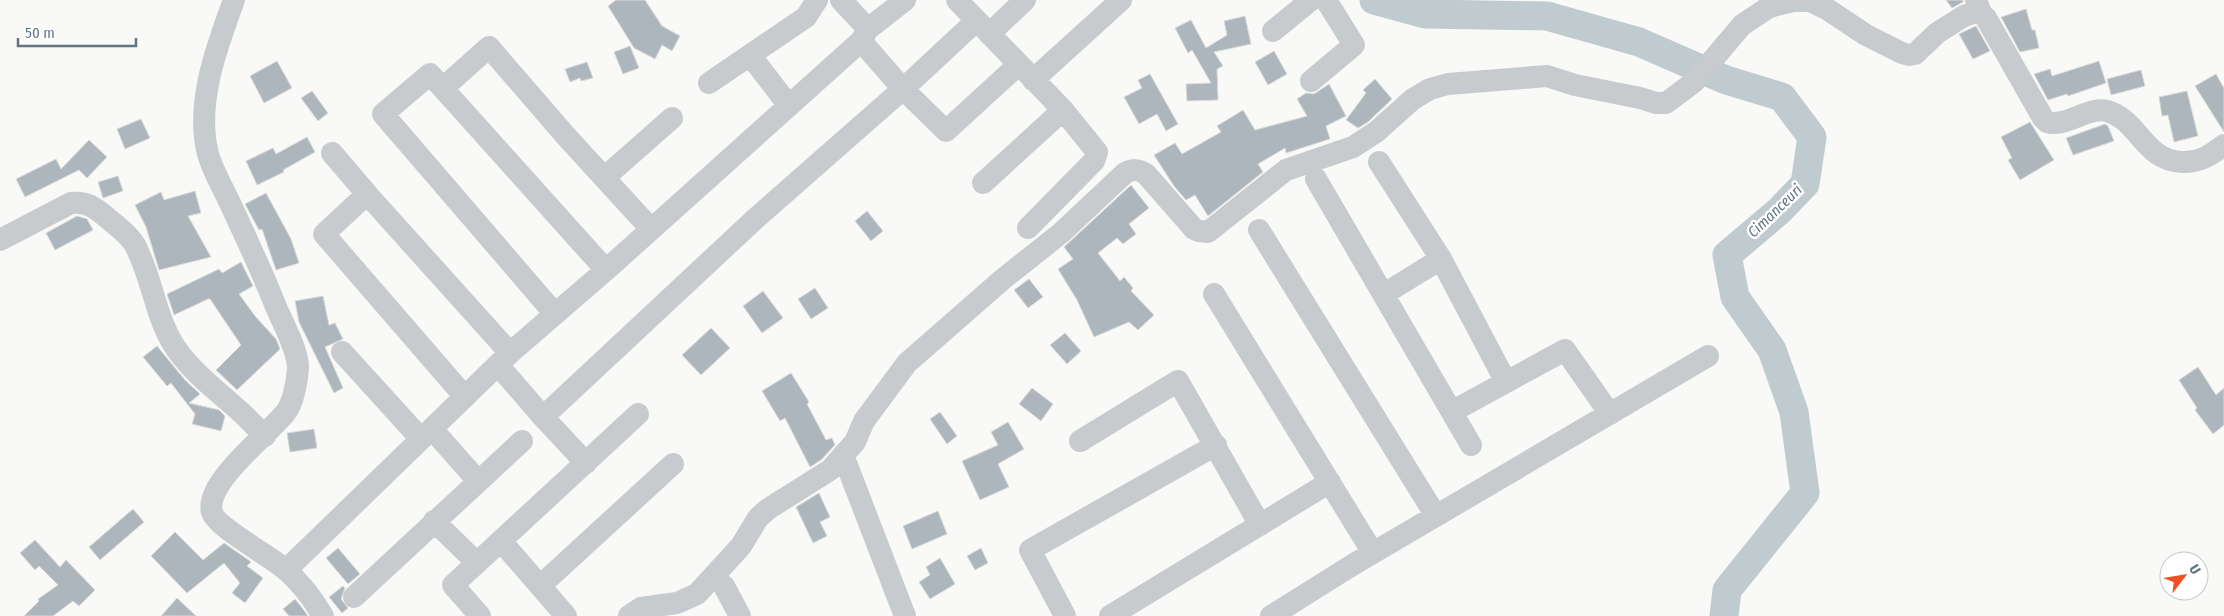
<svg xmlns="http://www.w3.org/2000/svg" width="2224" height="616" font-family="'Fira Sans Condensed',sans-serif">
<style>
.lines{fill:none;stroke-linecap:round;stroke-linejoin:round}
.river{stroke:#bfcbcf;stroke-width:29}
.building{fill:#adb6bc;stroke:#dbdbd9}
.minor{stroke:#c7cbce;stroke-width:22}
.labels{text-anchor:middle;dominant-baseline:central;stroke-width:5;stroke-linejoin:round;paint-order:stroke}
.water-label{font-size:15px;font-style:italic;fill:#5e757d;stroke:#fff}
</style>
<rect width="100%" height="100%" fill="#f9f9f7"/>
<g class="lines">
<path class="river" d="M1374,0L1425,14L1547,16L1639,42L1726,80L1782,97L1812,137L1805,184L1779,211L1727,255L1735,297L1772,350L1794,412L1805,493L1727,590L1724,616"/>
</g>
<path class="building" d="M616,0H645L662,26L680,36L672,51L662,45L655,59L634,48L608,6Z
M1946,0H1963V2L1952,8Z
M2026,9L2032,30H2035L2039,48L2020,52L2001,17Z
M1245,16L1251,44L1214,52L1223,66L1217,69L1218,100L1187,101L1186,84L1211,83L1192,50L1188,53L1175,28L1191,20L1206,48L1227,35L1224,21Z
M1976,26L1990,51L1973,59L1959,34Z
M630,46L639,68L623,74L614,52Z
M1274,51L1287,74L1268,85L1255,62Z
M277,61L292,88L264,103L250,76Z
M2099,61L2106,83L2068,96L2067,94L2048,100L2034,74L2050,69L2052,76Z
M587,62L593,78L581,81L580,78L570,82L565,69Z
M2141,70L2145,86L2111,95L2107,79Z
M1150,74L1178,124L1166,131L1157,114L1139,124L1124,97L1142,88L1138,80Z
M2216,74L2224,88V132L2195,86Z
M1375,79L1392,99L1368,122L1358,128L1346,120L1366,93L1363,90Z
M1329,84L1346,116L1326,126L1330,139L1286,153L1285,148L1258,164L1263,172L1208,216L1195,195L1186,200L1174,186L1154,155L1175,143L1182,154L1221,132L1217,126L1243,110L1255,130L1307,116L1297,99L1306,93L1314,94Z
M312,91L328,113L318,121L301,98Z
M2187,91L2198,136L2174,142L2168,115L2162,116L2159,97Z
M141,119L150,138L125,149L117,129Z
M2030,122L2054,160L2020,180L2008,160L2012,158L2001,137Z
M2105,124L2108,126L2114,141L2073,155L2066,138Z
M307,137L315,152L283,170L284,172L257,185L246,161L273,148L276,154Z
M89,140L107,157L87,178L79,170L25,197L16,179L56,159L61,169Z
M118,176L123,191L103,198L98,182Z
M1131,185L1149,208L1129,224L1136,234L1123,244L1117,238L1098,253L1120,281L1124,277L1133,288L1131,291L1154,315L1138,330L1129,322L1094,337L1077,300L1058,269L1073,259L1064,247Z
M195,191L201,213L188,216L211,257L159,270L146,227L135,205L161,192L164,200Z
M266,193L291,239L299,263L276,270L262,229L259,230L245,204Z
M867,211L883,231L871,241L855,221Z
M77,216L87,219L93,230L55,250L46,233Z
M241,262L253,286L239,294L255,316L276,339L280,349L237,390L216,370L241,345L210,299H208L174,315L167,294L219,269L222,273Z
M1029,279L1043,297L1028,308L1014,290Z
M815,288L828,308L811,319L798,299Z
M763,291L783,318L762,333L743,306Z
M323,296L329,325L335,323L343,339L325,347L343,388L334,393L299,322L295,301Z
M711,328L730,348L701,375L682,355Z
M1065,333L1081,351L1067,364L1050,345Z
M157,346L185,380L200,394L189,403L219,410L225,416L221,431L192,424L195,414L171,383L167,386L143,357Z
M2198,367L2216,395L2224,388V425L2213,434L2195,410L2197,408L2179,380Z
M791,373L809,402L807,404L826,440L832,438L835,445L821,460L810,467L785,418L780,421L762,391Z
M1032,388L1053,404L1041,421L1019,404Z
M940,412L957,436L947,444L930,419Z
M1008,422L1024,449L998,464L1009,487L980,500L962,461L998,445L991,432Z
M314,429L317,448L290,452L287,433Z
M819,493L830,517L820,522L827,536L813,543L796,507Z
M133,509L144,522L100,560L89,547Z
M938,511L947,534L912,549L903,526Z
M175,532L203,560L224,543L250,561L251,562L247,566L263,578L245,603L232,593L240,583L224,563L187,593L151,556Z
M35,540L60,567L66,560L95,590L79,606L73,601L53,616H24L39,601L38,599L58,585L39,566L35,570L20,553Z
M338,548L360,574L348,584L326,558Z
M981,548L988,563L975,570L967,556Z
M940,558L955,584L930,599L919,582L930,575L926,567Z
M343,586L345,588L341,599L348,608L342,613L329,597Z
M177,598L196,616H161Z
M295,599L300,605L308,616H289L283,609Z"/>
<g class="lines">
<path class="minor" d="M234,0C217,46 195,104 208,154C212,169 221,184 228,199C244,233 260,267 274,302C281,320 299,351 298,369C297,382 293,403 286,412C268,435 204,483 212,512C215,526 271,557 285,569C300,582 313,599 323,616
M841,0L868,29
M957,0L1063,110L1097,152L1094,161L1028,228
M1976,0L1981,13L1986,18L2043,118L2047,122C2066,128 2088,106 2107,111C2139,120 2143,160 2182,162C2199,163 2211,155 2224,145
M1273,31L1311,0
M989,34L1025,0
M861,41L903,89L946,131L1018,65
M750,55L789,106
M1033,80L1121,0
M1311,81L1354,45L1326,0
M709,83L806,17L817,0
M443,88L489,47L565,135L651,229
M332,153L367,194
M1379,162L1441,259L1506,382
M604,178L672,118
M1316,179L1471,445
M983,183L1063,110
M1259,230L1436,516
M0,240L71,203C86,201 94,207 105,216C115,225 128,233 135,245C154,281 155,322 180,354C196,375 216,390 235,407C246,416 255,427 265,436
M1214,294L1373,553
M1384,294L1441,259
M555,314L383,114L430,74L606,270
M342,352L421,439
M498,365L543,417L586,463
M465,397L324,234L367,194L510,353
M1453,411L1565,350L1610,414
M543,417L754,220L903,89L976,21
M432,429L478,481
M1080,441L1178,381L1260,525
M843,455L905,616
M434,521L477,563
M501,541L566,616
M286,570L510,353L606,270L861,41L868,29L905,0
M540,586L673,464
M724,586L740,616
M354,597L522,441
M480,616L453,585L638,414
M629,616L641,608L677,603L697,594L741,546L758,518L768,509L830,470L855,442L864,421L907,363L1003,279L1061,233L1125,173C1133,169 1138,169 1146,174L1194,229L1199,231L1208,232L1286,170L1353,147L1376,132L1413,99L1430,89L1448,84L1547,76L1575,85L1640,98L1656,103H1666L1694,82L1742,25L1769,7L1793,1H1810L1827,9L1866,35L1902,53L1909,55L1915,54L1937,33L1964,16L1973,13H1981
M1065,616L1030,550L1216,445
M1110,616L1330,482
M1271,616L1354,564L1708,356"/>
</g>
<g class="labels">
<g class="water-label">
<text transform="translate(1775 211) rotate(-44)">Cimanceuri</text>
</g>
</g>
<g transform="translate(2184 576) rotate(59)"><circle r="24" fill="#ffffff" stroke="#c1c8cd"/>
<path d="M0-4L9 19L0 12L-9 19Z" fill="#ed5023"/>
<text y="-8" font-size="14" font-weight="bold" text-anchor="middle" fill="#637583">U</text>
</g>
<path d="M18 38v8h118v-8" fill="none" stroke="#637583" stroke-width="2.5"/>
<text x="25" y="38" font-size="15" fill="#637583" stroke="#ffffff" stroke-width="4" paint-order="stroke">50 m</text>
</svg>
